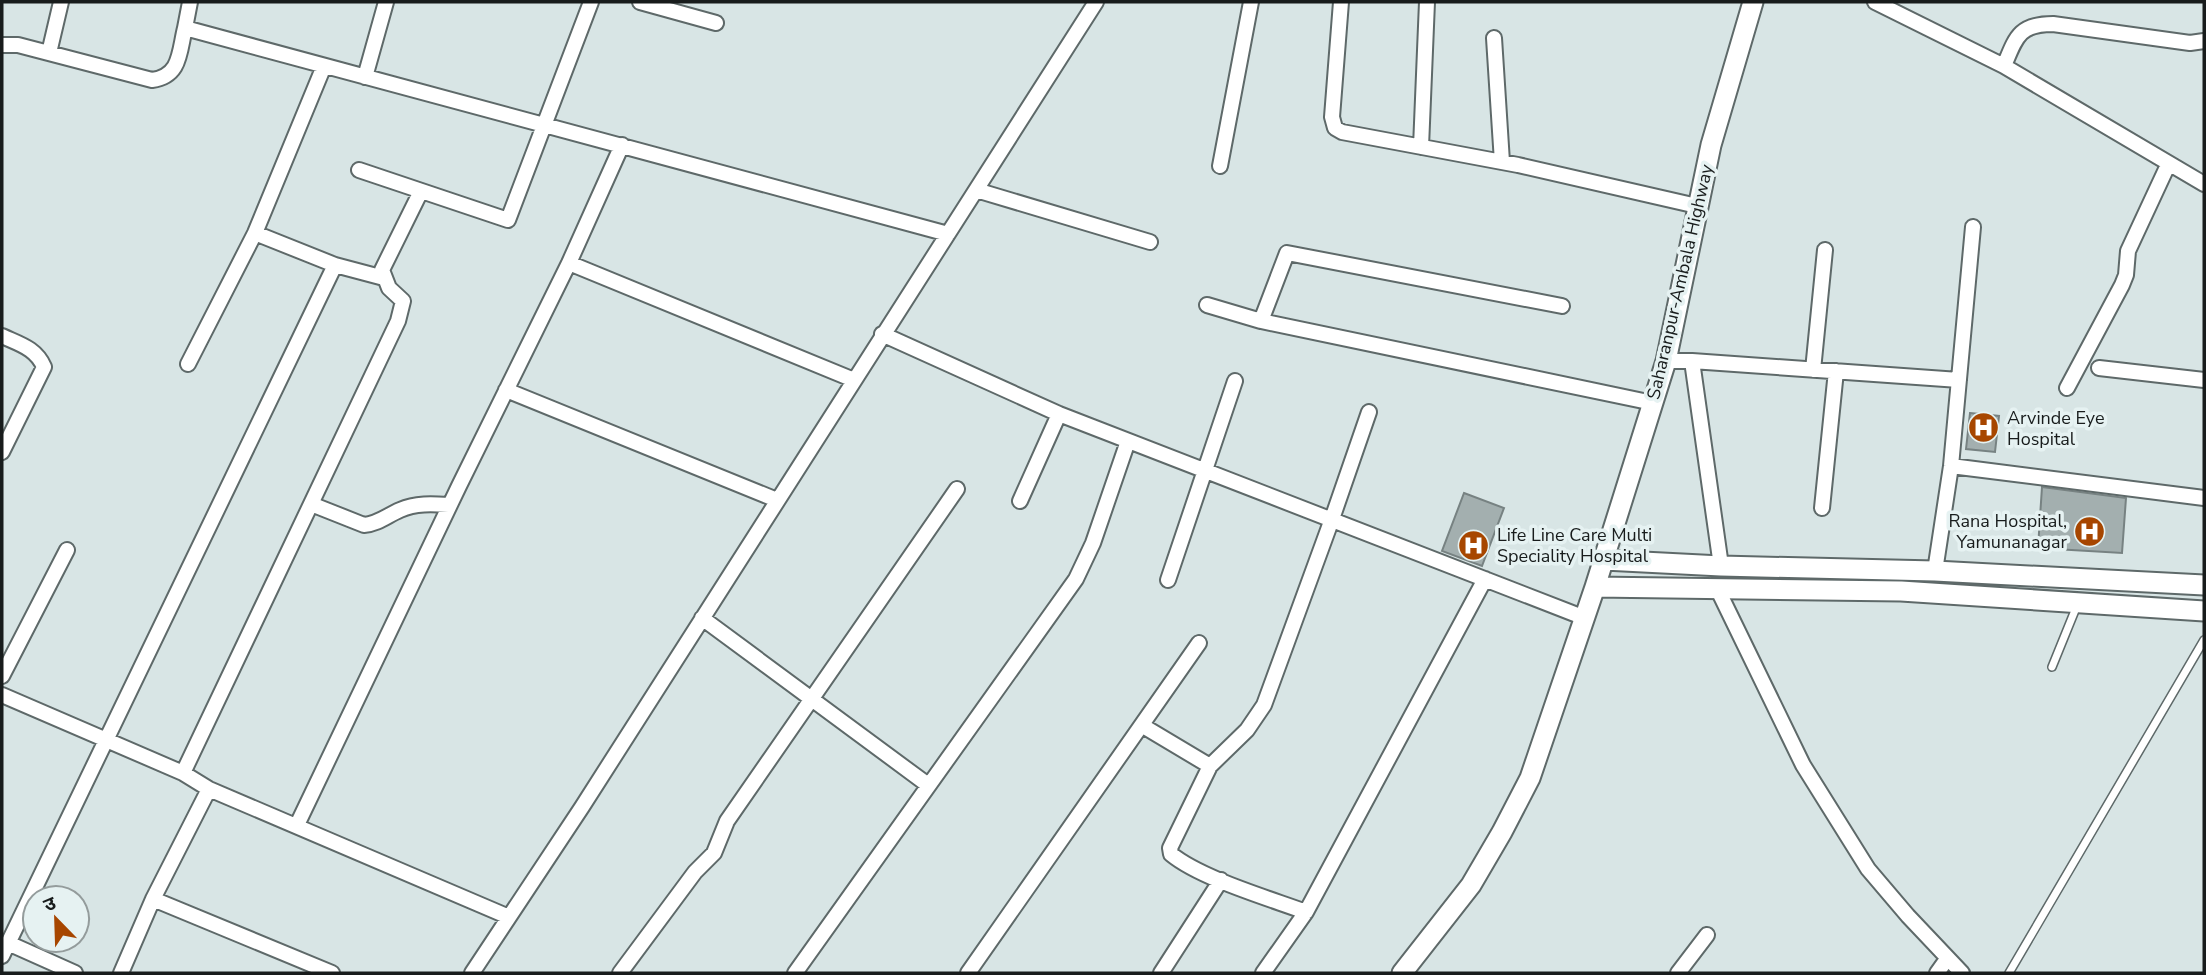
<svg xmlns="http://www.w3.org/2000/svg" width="2206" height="975" font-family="'Nunito Sans','Noto Sans Devanagari',sans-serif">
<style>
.building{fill:#a3afaf;stroke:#778282;stroke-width:2}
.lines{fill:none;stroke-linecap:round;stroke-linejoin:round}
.lane-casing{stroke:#5e6969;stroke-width:10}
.street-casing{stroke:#5e6969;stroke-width:18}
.secondary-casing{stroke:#5e6969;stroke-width:23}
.lane{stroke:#fff;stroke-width:7}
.street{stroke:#fff;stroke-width:14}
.secondary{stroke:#fff;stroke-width:19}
.labels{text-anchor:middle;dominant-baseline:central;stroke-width:7;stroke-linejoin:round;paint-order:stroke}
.street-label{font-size:18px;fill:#181c1c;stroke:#e6f2f2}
.poi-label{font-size:18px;fill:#181c1c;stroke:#e6f2f2;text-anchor:start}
</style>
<rect width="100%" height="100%" fill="#d8e5e5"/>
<path class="building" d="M1970,413L1999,416L1995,452L1966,449Z
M2042,487L2126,498L2122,553L2038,548Z
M1464,493L1504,508L1482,566L1442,551Z"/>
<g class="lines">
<defs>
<path id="lane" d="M2052,667L2078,603
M2009,973L2204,640"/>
<path id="street" d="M640,2L716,23
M1341,2L1332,117L1335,128L1342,132L1518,165L1697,206
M1875,2L2004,66L2204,184
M185,28L190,2
M1494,38L1502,162
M2,45H18L152,80C181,76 179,52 185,28L948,234
M49,53L61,2
M2004,66C2016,37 2019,24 2053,24L2190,43L2204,41
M365,77L386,2
M1421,147L1427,2
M1220,166L1251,2
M359,170L508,220L591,2
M976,190L1150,242
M255,233L335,265L384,278
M569,263L854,380
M1207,305L1261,321L1653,403
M1261,321L1287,253L1562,306
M882,334L1059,414L1585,618
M2,336C19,344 36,348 44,367L2,452
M1666,361H1692L1721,566
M1692,361L1959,380
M188,364L255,233L324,66
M2099,368L2204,380
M1813,370L1825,250
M2067,388L2122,285L2126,275L2128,251L2168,165
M506,390L777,500
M1951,466L2204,498
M1020,501L1059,414
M311,504L364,525C378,524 388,515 400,510C416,503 432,504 449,505
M1822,508L1836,371
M1935,571L1951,466L1973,227
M1168,580L1235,381
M1717,588L1803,765L1868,869L1908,916L1962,973
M702,618L928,785
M2,676L67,550
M2,695L183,773L209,789L509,917
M1143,726L1210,766
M183,773L398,321L403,301L389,288L382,270L421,191
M297,825L459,486L569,263L622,145
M153,899L332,973
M1306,912C1268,898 1200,878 1171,854L1170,848L1210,766L1247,730L1264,705L1332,519L1369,412
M8,943L75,973
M2,956L335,265
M121,973L153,899L209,789
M472,973L582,807L1096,2
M620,973L695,872L714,853L727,821L957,489
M795,973L1076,579L1093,543L1128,441
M968,973L1199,643
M1161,973L1221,880
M1263,973L1306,912L1485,579
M1678,973L1707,935
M1937,973L1947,959"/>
<path id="secondary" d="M1604,560L1721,566L1935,571L2204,585
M1595,587L1901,591L2204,611
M1402,973L1471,885L1502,832L1530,778L1595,587L1666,361L1711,145L1753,2"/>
</defs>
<use href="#lane" class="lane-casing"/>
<use href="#street" class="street-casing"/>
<use href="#secondary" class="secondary-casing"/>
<use href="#lane" class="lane"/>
<use href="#street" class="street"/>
<use href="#secondary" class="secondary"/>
</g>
<defs>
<symbol id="hospital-disc" viewBox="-11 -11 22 22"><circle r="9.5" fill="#a74600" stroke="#e6f2f2"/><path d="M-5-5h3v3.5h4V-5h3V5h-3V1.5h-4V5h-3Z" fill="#fff"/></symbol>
</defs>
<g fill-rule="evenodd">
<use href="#hospital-disc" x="1966" y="410" width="35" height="35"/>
<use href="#hospital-disc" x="2072" y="514" width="35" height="35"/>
<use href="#hospital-disc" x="1456" y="528" width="35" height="35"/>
</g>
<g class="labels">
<g class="street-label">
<text transform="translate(1680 282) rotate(-77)">Saharanpur-Ambala Highway</text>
</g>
<g class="poi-label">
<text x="2007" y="418">Arvinde Eye<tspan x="2007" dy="21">Hospital</tspan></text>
<text x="2067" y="521" text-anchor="end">Rana Hospital,<tspan x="2067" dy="21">Yamunanagar</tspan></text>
<text x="1497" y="535">Life Line Care Multi<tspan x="1497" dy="21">Speciality Hospital</tspan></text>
</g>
</g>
<rect width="2206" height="975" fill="none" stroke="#181c1c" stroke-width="7"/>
<g transform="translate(56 919) rotate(337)"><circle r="33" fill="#e6f2f2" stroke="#949c9c" stroke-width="2"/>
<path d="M0-5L12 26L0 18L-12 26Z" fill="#a74600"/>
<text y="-10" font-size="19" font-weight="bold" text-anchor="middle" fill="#181c1c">उ</text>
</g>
</svg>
